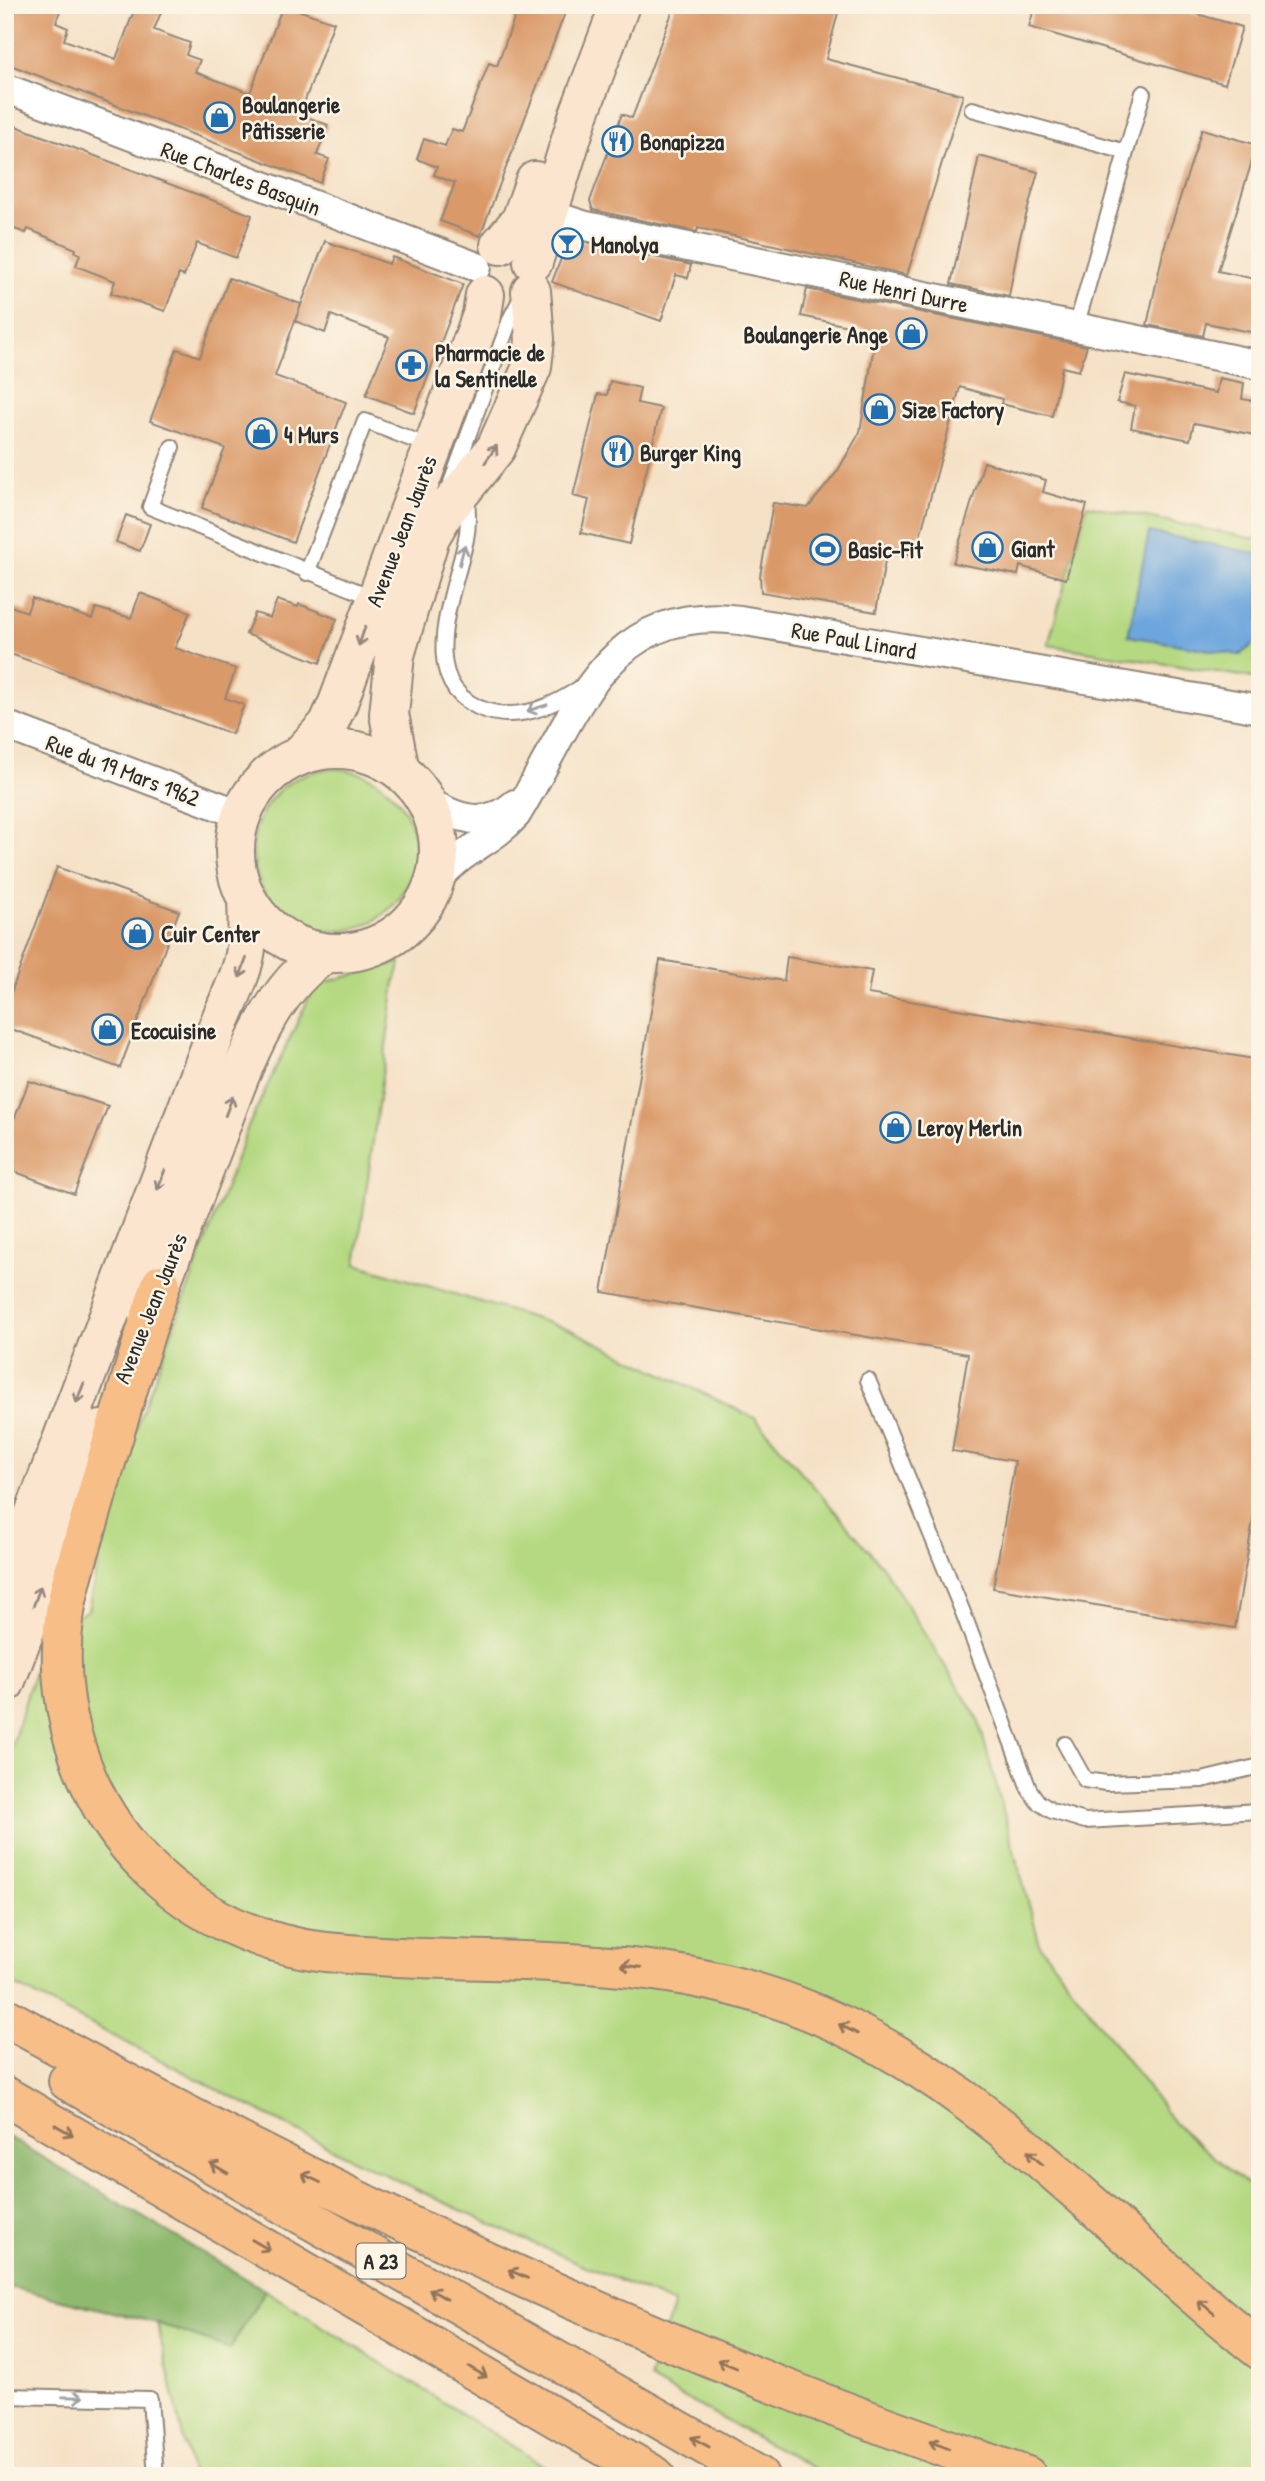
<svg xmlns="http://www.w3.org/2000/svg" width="1265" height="2481" font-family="'Patrick Hand',sans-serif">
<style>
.green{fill:#b5d982;stroke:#708256;stroke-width:2}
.forest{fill:#90b970;stroke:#5e724e;stroke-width:2}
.water{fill:#6da6dd;stroke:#4c6884;stroke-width:2}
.building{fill:#da9968}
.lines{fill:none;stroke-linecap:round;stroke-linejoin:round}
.lane-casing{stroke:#908678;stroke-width:18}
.street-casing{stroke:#908678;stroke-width:32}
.secondary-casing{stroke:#908678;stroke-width:42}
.highway-casing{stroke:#908678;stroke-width:42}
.lane{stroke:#fff;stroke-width:14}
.street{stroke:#fff;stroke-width:28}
.secondary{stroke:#fce5cf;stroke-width:38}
.highway{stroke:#f7be88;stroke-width:38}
.oneway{stroke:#94887d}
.oneway2{stroke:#a0a0a0}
.oneway3{stroke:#91745a}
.labels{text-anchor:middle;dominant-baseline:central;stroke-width:5;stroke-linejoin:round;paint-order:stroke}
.shield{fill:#fcf5e5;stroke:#6a6863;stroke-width:2}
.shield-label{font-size:21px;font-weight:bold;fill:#2b2b2b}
.poi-label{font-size:23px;font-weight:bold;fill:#2b2b2b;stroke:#fcf5e5;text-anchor:start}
.street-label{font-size:23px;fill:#2b2b2b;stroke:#fcf5e5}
</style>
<rect width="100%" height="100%" fill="#fcf5e5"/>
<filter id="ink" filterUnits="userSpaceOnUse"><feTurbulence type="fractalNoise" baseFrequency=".0143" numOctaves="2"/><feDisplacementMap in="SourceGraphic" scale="14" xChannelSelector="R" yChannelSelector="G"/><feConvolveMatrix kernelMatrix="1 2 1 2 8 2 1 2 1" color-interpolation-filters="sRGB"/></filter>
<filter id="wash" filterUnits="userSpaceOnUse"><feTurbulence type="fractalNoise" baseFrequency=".00686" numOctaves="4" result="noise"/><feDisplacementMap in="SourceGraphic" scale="28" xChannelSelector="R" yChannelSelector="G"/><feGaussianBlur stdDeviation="1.57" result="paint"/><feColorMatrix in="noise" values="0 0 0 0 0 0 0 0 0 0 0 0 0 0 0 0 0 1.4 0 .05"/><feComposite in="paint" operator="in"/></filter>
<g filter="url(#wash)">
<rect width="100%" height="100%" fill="#f5e1c6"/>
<path class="green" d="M1087,505L1260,540V679L1048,645Z
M253 850a81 81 0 1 1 162 0a81 81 0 1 1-162 0Z
M401,962L395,982L356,1264L569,1329L755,1418L883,1567L978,1719L1040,1945L1175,2124L1260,2195V2476H828L649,2379L674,2304L514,2235L356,2161L5,1980V1770L44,1638L88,1610L113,1491L248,1127L315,985Z
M265,2290L560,2476H192L157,2323L230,2349Z"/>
<path class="forest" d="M5,2135L265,2290L230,2349L157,2323L5,2286Z"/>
<path class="water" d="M1149,532L1260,554V640L1239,655L1128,636Z"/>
<g id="blocks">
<path class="building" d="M5,5H62L56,23L68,28L64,40L116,59L136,5H164L154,30L190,43L186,55L200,60L195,72L250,93L283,5L334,22L300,114L328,125L317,155L329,159L320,183L5,63Z
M519,5H568L480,236L440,221L455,183L434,175L437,167L417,159L424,139L445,146L452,129L462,132L489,63L497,66Z
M675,5H840L826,59L963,95L907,275L698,228L697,232L593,210L590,201L622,114L632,118Z
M1035,5H1166L1242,27L1225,84L1029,27Z
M5,122L252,215L236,258L197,243L184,276L179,274L165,311L111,293L115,281L76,266L80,254L75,252L76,249L28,229L26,233L5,226Z
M1202,129L1257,145L1218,271L1260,280V334L1206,323L1203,336L1147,325L1164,248Z
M979,156L1038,172L1019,241L1009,296L951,284Z
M569,238L691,265L688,278L676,275L661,321L552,282Z
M325,241L389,264L392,257L463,284L414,413L366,395L389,337L331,315L325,333L295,321Z
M229,278L301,304L275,376L346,402L293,542L202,508L225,448L150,421L177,349L200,357Z
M807,289L1087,346L1079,371L1062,367L1052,416L1001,404L1002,399L960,387L915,555L887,550L876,612L761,592L760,576L773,503L808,508L837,472L860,432L870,371L876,332L801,316Z
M1125,374L1216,393L1219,378L1244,383L1242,399L1260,402V436L1194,423L1190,440L1131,428L1135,406L1117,402Z
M610,381L640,388L637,403L661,408L629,544L581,533L589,500L573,496L598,394L607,395Z
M984,462L1046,480L1043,492L1087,505L1066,579L1020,566L1018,575L953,563Z
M126,515L150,524L140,551L116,542Z
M140,593L190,612L175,648L236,669L225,698L244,705L232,734L5,652V604L27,612L32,598L92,619L96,608L131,618Z
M277,600L298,607L299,604L337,619L320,663L246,634L255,613L270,618Z
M57,867L179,911L120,1068L5,1027V1009Z
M787,957L872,971L868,994L1260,1060V1478L1235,1628L993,1588L1015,1461L952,1451L968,1354L602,1292L660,960L784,981Z
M29,1081L108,1106L74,1194L5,1168V1143Z"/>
</g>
</g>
<g filter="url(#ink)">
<use href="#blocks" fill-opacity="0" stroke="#908678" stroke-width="2"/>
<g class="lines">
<defs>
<path id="lane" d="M972,109L1126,152
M1076,327L1143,93
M172,447L150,507L374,598
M451,483L511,317L520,300
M467,496C468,511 469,525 466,539C456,591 410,687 488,711C521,721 557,704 584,685
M307,573L365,421L431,447
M868,1380L964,1615L1029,1789L1038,1802L1052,1811L1085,1821L1260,1811
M1065,1744L1085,1780L1106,1783L1202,1780L1260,1766
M5,2396L150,2399L156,2476"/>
<path id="street" d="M5,88L477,267
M548,214L586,226L1260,365
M5,725L242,815
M425,800C456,818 485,830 515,804
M433,885C459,850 490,844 516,815C574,721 603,602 740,620L1260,709"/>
<path id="secondary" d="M500,245L521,220L535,181
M533,262L578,117L620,5
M235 851a102 102 0 1 1 204 0a102 102 0 1 1-204 0Z
M298,757L328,725L338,703L482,315L485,295
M400,771L389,714L395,655L430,537L444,513L496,448L532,367L535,339L531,291
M148,1316C170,1261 190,1206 211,1152C236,1087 264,990 327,953
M5,1591L221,1019C243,968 250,958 247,900
M5,1683L101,1430"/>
<path id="highway" d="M161,1284C138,1356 115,1428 95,1501C84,1540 69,1580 64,1619C53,1710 84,1805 150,1869C197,1915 260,1945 326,1952C484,1968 627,1947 783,2001C971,2066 1107,2230 1260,2350
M5,2017C332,2198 672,2358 1027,2476
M68,2081L759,2476
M5,2096L655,2476"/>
</defs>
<use href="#lane" class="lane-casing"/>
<use href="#street" class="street-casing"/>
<use href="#secondary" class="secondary-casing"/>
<use href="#highway" class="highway-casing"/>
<use href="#lane" class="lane"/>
<use href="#street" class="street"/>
<use href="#secondary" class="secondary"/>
<use href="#highway" class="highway"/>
</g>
<defs><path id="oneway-shaft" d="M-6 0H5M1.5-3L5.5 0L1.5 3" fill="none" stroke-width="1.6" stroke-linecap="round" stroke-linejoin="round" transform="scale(1.75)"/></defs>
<g class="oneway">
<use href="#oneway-shaft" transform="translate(491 454) rotate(-55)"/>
<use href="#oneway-shaft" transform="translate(362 636) rotate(109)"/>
<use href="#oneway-shaft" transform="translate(243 968) rotate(110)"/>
<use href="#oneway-shaft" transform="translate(229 1106) rotate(-69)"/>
<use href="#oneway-shaft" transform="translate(161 1180) rotate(111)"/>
<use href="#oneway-shaft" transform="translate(80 1393) rotate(111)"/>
<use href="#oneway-shaft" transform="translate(37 1596) rotate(-70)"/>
</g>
<g class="oneway2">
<use href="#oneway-shaft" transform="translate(462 555) rotate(-76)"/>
<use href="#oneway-shaft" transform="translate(537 708) rotate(162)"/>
<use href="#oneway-shaft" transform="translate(73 2397) rotate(1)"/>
</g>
<g class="oneway3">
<use href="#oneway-shaft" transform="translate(631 1966) rotate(-173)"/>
<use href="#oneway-shaft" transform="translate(848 2029) rotate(-153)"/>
<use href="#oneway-shaft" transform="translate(64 2130) rotate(30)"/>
<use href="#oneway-shaft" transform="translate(1035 2158) rotate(-139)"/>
<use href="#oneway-shaft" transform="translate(219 2168) rotate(-150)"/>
<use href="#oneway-shaft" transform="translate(311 2178) rotate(-154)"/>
<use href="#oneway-shaft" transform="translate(261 2245) rotate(30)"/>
<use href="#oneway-shaft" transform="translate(518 2274) rotate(-156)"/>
<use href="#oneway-shaft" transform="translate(438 2294) rotate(-150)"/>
<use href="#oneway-shaft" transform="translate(1206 2307) rotate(-140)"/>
<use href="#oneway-shaft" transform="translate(727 2364) rotate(-158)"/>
<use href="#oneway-shaft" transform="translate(478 2372) rotate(30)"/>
<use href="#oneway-shaft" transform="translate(700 2442) rotate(-151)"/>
<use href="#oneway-shaft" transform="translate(939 2445) rotate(-160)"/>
</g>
</g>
<defs>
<symbol id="shop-ring" viewBox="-11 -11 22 22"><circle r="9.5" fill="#fcf5e5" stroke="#1f6fb2" stroke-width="1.5"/><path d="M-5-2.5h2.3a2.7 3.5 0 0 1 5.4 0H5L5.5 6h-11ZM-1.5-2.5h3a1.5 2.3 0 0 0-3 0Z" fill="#1f6fb2"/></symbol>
<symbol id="restaurant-ring" viewBox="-11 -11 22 22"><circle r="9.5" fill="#fcf5e5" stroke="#1f6fb2" stroke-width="1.5"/><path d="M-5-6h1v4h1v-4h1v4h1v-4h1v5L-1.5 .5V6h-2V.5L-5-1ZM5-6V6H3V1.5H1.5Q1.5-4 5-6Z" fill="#1f6fb2"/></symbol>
<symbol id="bar-ring" viewBox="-11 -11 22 22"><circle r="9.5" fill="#fcf5e5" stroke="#1f6fb2" stroke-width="1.5"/><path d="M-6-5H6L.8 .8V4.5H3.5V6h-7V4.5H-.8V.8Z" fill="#1f6fb2"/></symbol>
<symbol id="pharmacy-ring" viewBox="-11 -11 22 22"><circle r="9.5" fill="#fcf5e5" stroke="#1f6fb2" stroke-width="1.5"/><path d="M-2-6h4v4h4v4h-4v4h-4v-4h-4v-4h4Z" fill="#1f6fb2"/></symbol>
<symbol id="stadium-ring" viewBox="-11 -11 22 22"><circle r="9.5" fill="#fcf5e5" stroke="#1f6fb2" stroke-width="1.5"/><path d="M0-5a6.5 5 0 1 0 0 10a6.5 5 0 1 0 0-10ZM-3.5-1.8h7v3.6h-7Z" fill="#1f6fb2"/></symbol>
</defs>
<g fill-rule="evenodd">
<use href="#shop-ring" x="202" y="100" width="35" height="35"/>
<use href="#restaurant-ring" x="600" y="124" width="35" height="35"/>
<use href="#bar-ring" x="550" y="226" width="35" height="35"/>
<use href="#shop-ring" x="894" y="316" width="35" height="35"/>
<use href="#pharmacy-ring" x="394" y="348" width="35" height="35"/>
<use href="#shop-ring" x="862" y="392" width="35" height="35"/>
<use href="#shop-ring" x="244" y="416" width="35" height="35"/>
<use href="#restaurant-ring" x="600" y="434" width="35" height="35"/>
<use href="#shop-ring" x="970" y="530" width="35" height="35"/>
<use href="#stadium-ring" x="808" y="532" width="35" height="35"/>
<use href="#shop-ring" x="120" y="916" width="35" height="35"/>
<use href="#shop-ring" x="90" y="1012" width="35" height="35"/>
<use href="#shop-ring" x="878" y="1110" width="35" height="35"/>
</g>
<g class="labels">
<rect class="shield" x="356.5" y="2243.5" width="49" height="35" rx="5"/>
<g class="shield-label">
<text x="381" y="2261">A 23</text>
</g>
<g class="poi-label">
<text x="242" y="104">Boulangerie<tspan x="242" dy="26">Pâtisserie</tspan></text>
<text x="640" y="141">Bonapizza</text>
<text x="591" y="244">Manolya</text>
<text x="888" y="334" text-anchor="end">Boulangerie Ange</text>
<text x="435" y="352">Pharmacie de<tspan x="435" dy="26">la Sentinelle</tspan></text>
<text x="902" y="409">Size Factory</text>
<text x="284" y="434">4 Murs</text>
<text x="640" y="452">Burger King</text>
<text x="1011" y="548">Giant</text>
<text x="848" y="549">Basic-Fit</text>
<text x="161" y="933">Cuir Center</text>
<text x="131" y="1030">Ecocuisine</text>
<text x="918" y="1127">Leroy Merlin</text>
</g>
<g class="street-label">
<text transform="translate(241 178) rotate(21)">Rue Charles Basquin</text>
<text transform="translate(904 291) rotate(12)">Rue Henri Durre</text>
<text transform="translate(401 531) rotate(-69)">Avenue Jean Jaurès</text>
<text transform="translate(854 640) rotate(10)">Rue Paul Linard</text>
<text transform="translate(123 770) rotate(21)">Rue du 19 Mars 1962</text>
<text transform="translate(150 1308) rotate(-68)">Avenue Jean Jaurès</text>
</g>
</g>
<rect width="1265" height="2481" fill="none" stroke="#fcf5e5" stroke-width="28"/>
</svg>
